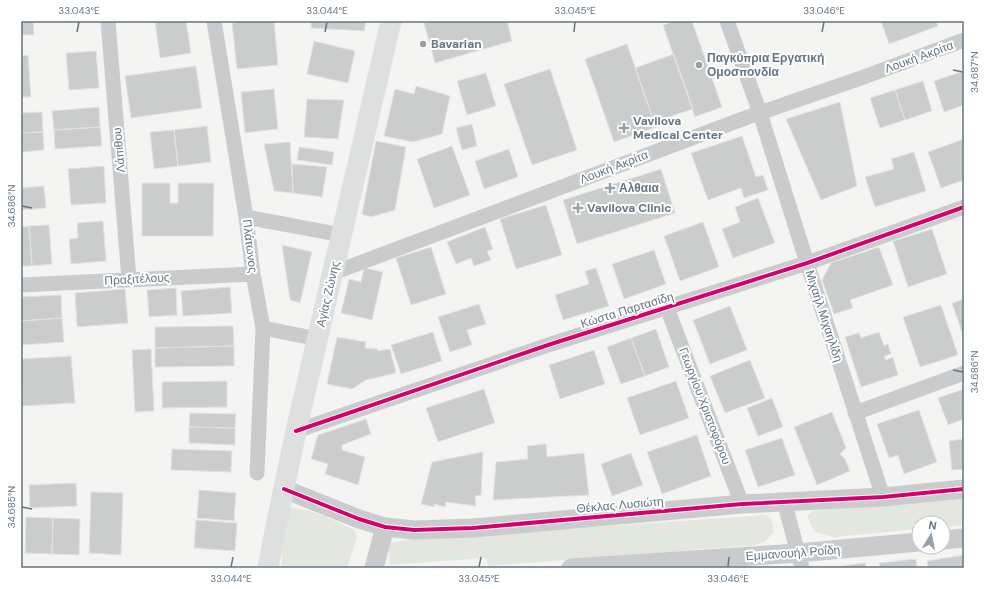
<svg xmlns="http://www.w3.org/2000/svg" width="985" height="589" font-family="'DM Sans',sans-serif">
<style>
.green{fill:#e4e6e0}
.building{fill:#cbcccc;stroke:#e3e3e2}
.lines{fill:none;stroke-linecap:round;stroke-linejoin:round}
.minor{stroke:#cacbcc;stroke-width:15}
.tertiary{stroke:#cacbcc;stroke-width:19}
.secondary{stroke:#dedfdf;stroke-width:21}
.cycleway-casing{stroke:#fff;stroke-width:6}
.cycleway{stroke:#d6006c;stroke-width:4}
.ticks{fill:none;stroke:#657581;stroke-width:1.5}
.poi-dot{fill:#97a1a9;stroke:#fff;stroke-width:1.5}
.labels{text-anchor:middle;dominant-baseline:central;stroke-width:4;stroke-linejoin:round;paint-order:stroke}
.poi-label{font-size:12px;font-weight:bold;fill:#657581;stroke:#fff;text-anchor:start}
.street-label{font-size:12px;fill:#657581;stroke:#fff}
.neatline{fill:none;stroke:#657581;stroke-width:1.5}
.ticks-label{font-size:10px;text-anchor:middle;fill:#657581}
</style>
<rect width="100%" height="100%" fill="#f4f4f2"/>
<path class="green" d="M964,498V525L943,527V523H919V529L834,537L815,532L807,517L812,511Z
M289,508C313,508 333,520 354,530L357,537L347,568H281L283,542Z
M766,515L772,520L774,532L764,542L755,545L488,566L486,558L390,565L389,543L406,540Z"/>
<path class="building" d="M21,21H33L34,35H21Z
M155,21H186L191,53L160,58Z
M252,21H274L278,65L237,69L232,23Z
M311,21H366L364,31L311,28Z
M432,21H507L512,41L435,63L424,23Z
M676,21H692L722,107L695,117L663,25Z
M881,21H936L938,26L889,44Z
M314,41L355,51L348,83L307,74Z
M627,44L656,127L614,142L585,59Z
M96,51L99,88L69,90L66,53Z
M674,54L693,109L654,122L635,68Z
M28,55L31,97H21V56Z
M196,66L202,108L131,118L125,76Z
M550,69L577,150L532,165L504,84Z
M964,71V105L944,112L934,81Z
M486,73L496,106L467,115L457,81Z
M923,81L932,111L905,120L895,90Z
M416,86L450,96L442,134L413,142L384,136L395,89L414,94Z
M274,89L278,129L245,133L241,92Z
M895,90L905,120L880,128L870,98Z
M307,99L344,100L338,139L304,137Z
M840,102L857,186L821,200L786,119Z
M99,107L100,127L54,130L52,111Z
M42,112L43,132L21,133V113Z
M472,124L477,146L462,150L456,128Z
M207,126L211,162L178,166L174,130Z
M100,127L102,146L55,149L54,130Z
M174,130L178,166L154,169L150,132Z
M43,132L44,150L21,152V133Z
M742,136L756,177L763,175L768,190L744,198L741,188L708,200L691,153Z
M964,139V180L941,188L928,152Z
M376,141L406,147L395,210L371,217L362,214Z
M290,142L293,193L274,191L264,144Z
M452,146L470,195L434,208L417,159Z
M299,147L334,152L332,165L297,160Z
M509,149L518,177L484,189L475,161Z
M914,152L926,191L875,207L865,177L894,169L891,159Z
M292,164L327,167L322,197L293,193Z
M104,166L106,203L71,205L68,169Z
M661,169L675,213L577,244L563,200Z
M142,183H170V203H178V183H214L213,236H142Z
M44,186L46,208L21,210V188Z
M758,198L775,243L733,258L722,229L740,222L735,207Z
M546,205L562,255L516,269L500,219Z
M103,221L106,261L71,264L69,239L78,238L77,223Z
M703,222L719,267L680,281L664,236Z
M49,225L52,264L32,266L29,226Z
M29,226L32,266H21V227Z
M485,227L493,249L487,251L491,260L474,266L471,258L456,264L447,242Z
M932,229L947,274L908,287L893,241Z
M282,245L312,252L300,303L290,300Z
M431,247L446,294L411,305L396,258Z
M879,247L893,285L850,300L853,308L834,314L822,280L831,263Z
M654,250L666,284L624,299L612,264Z
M364,268L383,272L372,320L341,313L349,279L361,282Z
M596,268L609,306L563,320L555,295L589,284L585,271Z
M230,287L232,313L183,316L181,291Z
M176,288L177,315L149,317L147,290Z
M125,289L128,323L77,327L75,293Z
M61,295L62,318L21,321V297Z
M964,299V338L952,303Z
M479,304L486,324L467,330L472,345L450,352L438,317Z
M941,305L958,355L920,367L903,317Z
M730,306L747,350L710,364L693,320Z
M62,318L64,342L21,345V321Z
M233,326L234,346L155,348V327Z
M656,329L669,367L645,376L631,338Z
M433,332L442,361L401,374L391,345Z
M879,332L884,346L888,344L891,354L884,356L886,360L893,357L898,375L861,387L845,337L859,333L861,338Z
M337,337L366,342L365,348L377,349L378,351L390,349L396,373L366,380L352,389L327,384Z
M631,338L645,376L621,384L607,347Z
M234,346V366L155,367V348Z
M151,349L154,411L135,412L132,350Z
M594,350L605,384L560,399L549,365Z
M71,356L75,403L22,406L21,359Z
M750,360L765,398L725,413L710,376Z
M227,381V407L162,408V382Z
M676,381L689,418L640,435L627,398Z
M484,389L495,423L438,442L426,408Z
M964,389V419L948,425L938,398Z
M772,398L783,427L758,436L747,408Z
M919,410L937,462L904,474L898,455L889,458L877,424Z
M832,412L846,448L840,454L845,459L850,471L817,485L794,427Z
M190,413L236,414L235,428L189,427Z
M366,419L371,434L342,445V450L365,457L358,485L325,474L328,464L311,459L318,435Z
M189,427L235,428V445L189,443Z
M697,435L711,476L662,494L647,452Z
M782,438L795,475L758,487L745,450Z
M964,439V469L952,470L949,441Z
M546,444L547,457L584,453L589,495L493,500L496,462L528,459L527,446Z
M172,449L232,451L231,472L171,470Z
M483,452L481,495L475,496L476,506L446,502L445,507L434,504V507L421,504L432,462Z
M631,453L643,485L612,496L601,464Z
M76,483L77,506L30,508L29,485Z
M199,490L236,493L234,521L197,518Z
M91,492L123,493L121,555L89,553Z
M26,517L53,518L52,554L25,553Z
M53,518L80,519L79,555L52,554Z
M196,520L237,523L235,551L194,548Z
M964,555V568H928L927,561Z
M916,559L917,568H880L879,563Z
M865,563L866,568H827Z"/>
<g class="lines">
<path class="minor" d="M108,21L129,279
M214,21L246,217L253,274L263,328L257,473
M727,21L760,113L807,263L883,497
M246,217L342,235
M333,273L748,117L861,78L964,40
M21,285L253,274
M667,308L742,504
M263,328L318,339
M855,413L964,373
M296,431L551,344L807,263L964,207
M784,501L802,568"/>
<path class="tertiary" d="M284,489L359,519L385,527L414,530L473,528L742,504L883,497L964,489
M943,540L964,538
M374,568L385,527
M571,568L798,553L919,542"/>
<path class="secondary" d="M268,568L274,536L296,431L391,21"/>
<defs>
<path id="cycleway" d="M296,431L551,344L807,263L964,207
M284,489L359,519L385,527L414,530L473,528L742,504L883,497L964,489"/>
</defs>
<use href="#cycleway" class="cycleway-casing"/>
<use href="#cycleway" class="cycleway"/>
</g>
<path class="ticks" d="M77,32L79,22M325,32L327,22M574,32L575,22M822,32L824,22M953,70L963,72M22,206L32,208M953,370L963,372M22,507L32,509M231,567L233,557M479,567L481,557M728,567L729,557"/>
<g class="poi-dot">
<circle cx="423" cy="44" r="4"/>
<circle cx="699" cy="65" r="4"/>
<path d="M622 122h4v4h4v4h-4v4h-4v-4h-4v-4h4z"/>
<path d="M608 182h4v4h4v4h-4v4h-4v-4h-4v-4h4z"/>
<path d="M576 202h4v4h4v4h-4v4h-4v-4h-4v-4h4z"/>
</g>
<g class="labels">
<g class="poi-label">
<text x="431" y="44">Bavarian</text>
<text x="707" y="58">Παγκύπρια Εργατική<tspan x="707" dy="14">Ομοσπονδία</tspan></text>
<text x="633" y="121">Vavilova<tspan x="633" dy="14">Medical Center</tspan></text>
<text x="619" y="188">Αλθαια</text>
<text x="587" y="208">Vavilova Clinic</text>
</g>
<g class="street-label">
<text transform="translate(919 57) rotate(-20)">Λουκή Ακρίτα</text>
<text transform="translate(119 150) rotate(-95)">Λάπιθου</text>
<text transform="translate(614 167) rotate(-21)">Λουκή Ακρίτα</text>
<text transform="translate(250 246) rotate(83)">Πλάτωνος</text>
<text transform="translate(137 279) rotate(-3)">Πραξιτέλους</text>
<text transform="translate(328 294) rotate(-77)">Αγίας Ζώνης</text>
<text transform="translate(627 310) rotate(-17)">Κώστα Παρτασίδη</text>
<text transform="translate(824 316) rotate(72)">Μιχαήλ Μιχαηλίδη</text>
<text transform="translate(705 406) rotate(69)">Γεωργίου Χριστοφόρου</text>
<text transform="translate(620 505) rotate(-5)">Θέκλας Λυσιώτη</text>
<text transform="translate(793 553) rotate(-4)">Εμμανουήλ Ροΐδη</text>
</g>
</g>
<rect width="985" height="589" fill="none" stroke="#ffffff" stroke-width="44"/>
<g transform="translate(931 535) rotate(10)"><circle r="19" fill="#ffffff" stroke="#c1c8cd"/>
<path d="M0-3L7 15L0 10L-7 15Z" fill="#97a1a9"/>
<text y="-6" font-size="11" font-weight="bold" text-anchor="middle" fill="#657581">N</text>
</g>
<rect x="22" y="22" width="941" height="545" class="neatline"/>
<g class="ticks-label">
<text x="79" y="14">33.043°E</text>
<text x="327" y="14">33.044°E</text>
<text x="575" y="14">33.045°E</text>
<text x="824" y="14">33.046°E</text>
<text transform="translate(974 72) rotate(-90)" y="4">34.687°N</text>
<text transform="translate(11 206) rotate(-90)" y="4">34.686°N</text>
<text transform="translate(974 372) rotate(-90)" y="4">34.686°N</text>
<text transform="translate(11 507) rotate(-90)" y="4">34.685°N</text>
<text x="231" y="582">33.044°E</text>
<text x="479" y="582">33.045°E</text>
<text x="728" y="582">33.046°E</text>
</g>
</svg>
